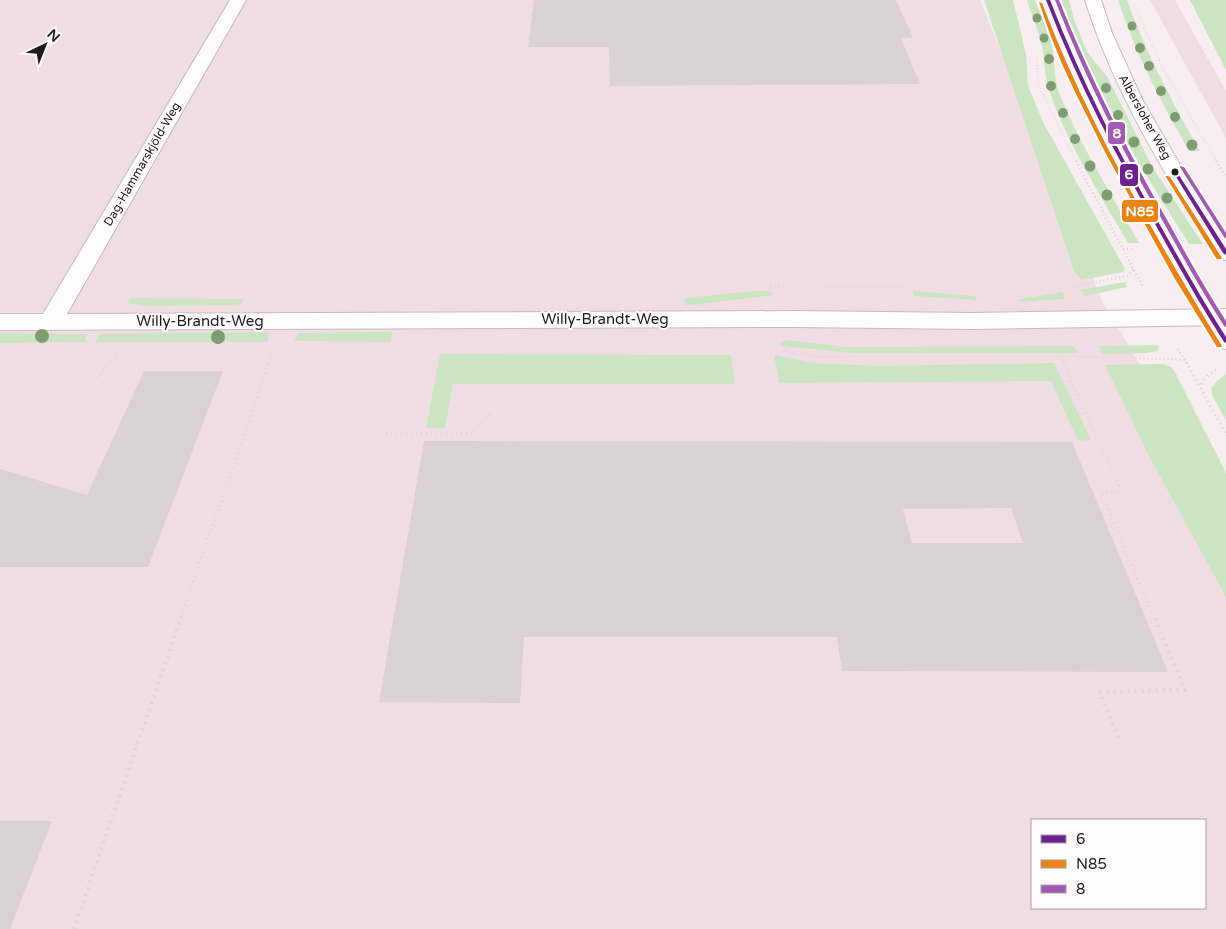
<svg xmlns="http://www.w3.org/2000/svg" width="1226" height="929" font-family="'Varela Round',sans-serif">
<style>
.built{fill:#f0dde3;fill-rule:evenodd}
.green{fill:#cbe5c2}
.building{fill:#d9d1d3;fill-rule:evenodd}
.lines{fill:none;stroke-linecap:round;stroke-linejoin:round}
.street-casing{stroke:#c3bbbd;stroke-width:2}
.secondary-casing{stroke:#c3bbbd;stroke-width:2}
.path-far3{stroke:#dad7d8;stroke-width:2;stroke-dasharray:0.5 2.5;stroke-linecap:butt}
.path-far2{stroke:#dad7d8;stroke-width:2.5;stroke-dasharray:1 3;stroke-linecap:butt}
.path-far1{stroke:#dad7d8;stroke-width:3;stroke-dasharray:1 4;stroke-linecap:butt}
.path{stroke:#dad7d8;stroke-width:4;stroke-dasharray:2 5;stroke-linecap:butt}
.street{fill:#fefcfd;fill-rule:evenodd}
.secondary{fill:#fefcfd;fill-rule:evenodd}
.bus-1-casing{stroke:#fffbfc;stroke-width:4}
.bus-2-casing{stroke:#fffbfc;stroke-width:4}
.bus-3-casing{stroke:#fffbfc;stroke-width:4}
.bus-1{fill:#6d2190;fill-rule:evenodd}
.bus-2{fill:#eb8212;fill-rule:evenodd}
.bus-3{fill:#a25ab4;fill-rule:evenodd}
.tree{fill:#7e9d71}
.bus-dot{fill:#201a1c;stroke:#fffbfc;stroke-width:2}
.labels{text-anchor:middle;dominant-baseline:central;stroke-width:4;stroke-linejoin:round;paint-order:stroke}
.far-street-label{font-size:12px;fill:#201a1c;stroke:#fffbfc}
.street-label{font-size:15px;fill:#201a1c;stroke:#fffbfc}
.line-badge{stroke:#fffbfc;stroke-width:2}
.badge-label{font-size:14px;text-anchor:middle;font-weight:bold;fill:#fff}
</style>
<rect width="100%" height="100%" fill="#f8edf0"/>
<path class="built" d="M0,0H980L1103,303L1226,507V929H0ZM1032,820H1205V908H1032Z
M1150,0H1175L1226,91V138Z"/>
<path class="green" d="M984,0H1013L1026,54L1028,86L1044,124L1120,260L1125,269L1123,272L1081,280L1074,271Z
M1027,0H1035C1041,16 1050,34 1053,51C1055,65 1054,79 1059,93C1080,145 1111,194 1139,243H1128C1101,196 1063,137 1048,86C1044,74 1045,63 1043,51C1040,34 1032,17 1027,0Z
M1060,0H1069L1074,20L1087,52L1108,78L1153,168L1203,244H1189C1141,166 1089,88 1060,0Z
M1118,0H1127C1146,53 1172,102 1200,151H1189C1160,99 1137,57 1118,0Z
M1190,0H1226V70Z
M1125,282L1127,287L1084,296L1081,290Z
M754,291H768L775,295L701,304L685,305V298Z
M914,291L974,296L978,300L913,296Z
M1063,292L1064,299L1021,302L1014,300Z
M130,298L243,299L242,304L232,305L145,306L128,303Z
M267,332L269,335L267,342H95L99,334Z
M392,332L391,342L294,341L299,333Z
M0,333L87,334L85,342L0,343Z
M787,340L845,347L1074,346L1078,353H854L782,346L781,343Z
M1159,345L1158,351L1147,353L1102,354L1099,346Z
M440,354L731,355L735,384H453L445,428H426Z
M774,355L814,363L877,366L1054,363L1091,440L1078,441L1051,381L779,383Z
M1163,364L1171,367L1175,372L1226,473V597L1149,456L1105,365Z
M1226,374V420L1213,397L1211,389L1216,382Z"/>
<path class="building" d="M534,0H896L913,38H901L920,84L610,86L609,47H528Z
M144,371H223L148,567H0V469L87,495Z
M424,441L1072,442L1168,672L842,671L837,637H524L520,703L379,702ZM1011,508L1023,543H912L903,509Z
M0,821H52L10,929H0Z"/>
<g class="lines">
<defs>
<path id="street" d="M230,0H246L67,314L794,311L972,313L1226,309V325L972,329L794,327L0,330V314H43Z"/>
<path id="secondary" d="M1040,0H1056L1072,41L1110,122L1154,201L1226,322V349L1217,347C1193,310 1172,271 1150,232C1108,157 1069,81 1040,0Z
M1085,0H1101L1112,33L1142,99L1179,163L1226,236V260L1218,258L1215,253C1163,172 1114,92 1085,0Z"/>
</defs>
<use href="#street" class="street-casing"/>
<use href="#secondary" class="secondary-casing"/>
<path class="path-far3" d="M1132,0L1163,69L1217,162
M1037,59L1038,84L1076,162"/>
<path class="path-far2" d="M1076,161L1143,287
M1216,161L1226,177
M1123,249H1135
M771,286H787
M826,286L907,287
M1068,287L1127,276L1134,269
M1178,349L1187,364
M784,351L816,357H1120L1185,360
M1061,358L1064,364
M109,364L119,352
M269,364L273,351"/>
<path class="path-far1" d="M1063,362L1121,491L1101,492L1153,615
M1186,362L1226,434
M94,382L110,362
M1201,384L1208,375L1216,370
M381,434H469L492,412
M182,615L269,362"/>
<path class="path" d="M1118,738L1100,692L1185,690L1153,614
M74,929L182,614"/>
<use href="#street" class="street"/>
<use href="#secondary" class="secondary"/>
<defs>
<path id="bus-1" d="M1046,0H1050C1082,82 1120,156 1164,232C1184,267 1204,303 1226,337V343L1224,342C1201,306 1180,269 1159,231C1116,156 1077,81 1046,0Z
M1173,171H1177V172L1226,249V255L1223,253L1173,172Z"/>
<path id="bus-2" d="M1039,2L1042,3C1073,84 1112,160 1156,235C1177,272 1199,309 1222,346L1221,347H1217L1175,279L1105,152L1076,94L1062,64L1050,34Z
M1166,176H1168L1170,177L1222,258L1221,259H1217L1216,258L1166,177Z"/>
<path id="bus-3" d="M1055,0H1059C1090,78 1128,152 1170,225C1188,258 1206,290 1226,321V327L1224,326C1203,293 1184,259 1165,225C1123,152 1085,78 1055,0Z
M1180,166L1184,167L1226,233V239L1224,237L1180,167Z"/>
</defs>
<use href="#bus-1" class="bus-1-casing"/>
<use href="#bus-2" class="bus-2-casing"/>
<use href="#bus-3" class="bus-3-casing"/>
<use href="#bus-1" class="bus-1"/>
<use href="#bus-2" class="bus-2"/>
<use href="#bus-3" class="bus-3"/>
</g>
<g class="tree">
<circle cx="1037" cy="18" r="4.5"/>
<circle cx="1132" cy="26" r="4.5"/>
<circle cx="1044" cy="38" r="4.5"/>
<circle cx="1140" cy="48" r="5"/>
<circle cx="1049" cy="59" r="5"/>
<circle cx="1149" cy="66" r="5"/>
<circle cx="1051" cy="86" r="5"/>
<circle cx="1106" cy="88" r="5"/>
<circle cx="1161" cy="91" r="5"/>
<circle cx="1063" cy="113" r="5"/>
<circle cx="1118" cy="115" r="5"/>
<circle cx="1175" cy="117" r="5"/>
<circle cx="1075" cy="139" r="5"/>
<circle cx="1134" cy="142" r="5.5"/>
<circle cx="1192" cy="145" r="5.5"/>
<circle cx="1090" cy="166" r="5.5"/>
<circle cx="1148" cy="169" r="5.5"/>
<circle cx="1107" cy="195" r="5.5"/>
<circle cx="1167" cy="198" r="5.5"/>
<circle cx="42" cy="336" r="7"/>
<circle cx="218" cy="337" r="7"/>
</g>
<circle class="bus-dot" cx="1175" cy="172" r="4.5"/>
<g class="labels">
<g class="far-street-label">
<text transform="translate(1145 117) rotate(61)">Albersloher Weg</text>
<text transform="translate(142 164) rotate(-60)">Dag-Hammarskjöld-Weg</text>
</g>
<g class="street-label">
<text x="605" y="319">Willy-Brandt-Weg</text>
<text x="200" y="321">Willy-Brandt-Weg</text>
</g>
</g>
<g class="line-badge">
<rect x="1107" y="121" width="19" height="24" rx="5" fill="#a25ab4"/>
<rect x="1119" y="163" width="20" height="24" rx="5" fill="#6d2190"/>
<rect x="1121" y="199" width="38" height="24" rx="5" fill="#eb8212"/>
</g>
<g class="badge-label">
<text x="1117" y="138">8</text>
<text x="1129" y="179">6</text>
<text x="1140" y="216">N85</text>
</g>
<rect x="1031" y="819" width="175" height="90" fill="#fffbfc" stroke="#a6a1a2"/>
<rect x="1041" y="835" width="25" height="8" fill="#6d2190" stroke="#a6a1a2"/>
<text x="1076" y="844" font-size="15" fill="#201a1c">6</text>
<rect x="1041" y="860" width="25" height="8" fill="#eb8212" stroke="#a6a1a2"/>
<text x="1076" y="869" font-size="15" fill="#201a1c">N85</text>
<rect x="1041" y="885" width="25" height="8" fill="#a25ab4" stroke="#a6a1a2"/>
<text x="1076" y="894" font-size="15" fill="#201a1c">8</text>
<g transform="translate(45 45) rotate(43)" stroke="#fffbfc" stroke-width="4" paint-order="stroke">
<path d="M0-4L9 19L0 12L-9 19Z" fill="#201a1c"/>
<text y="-8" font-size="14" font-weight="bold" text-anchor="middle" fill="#201a1c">N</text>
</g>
</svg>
